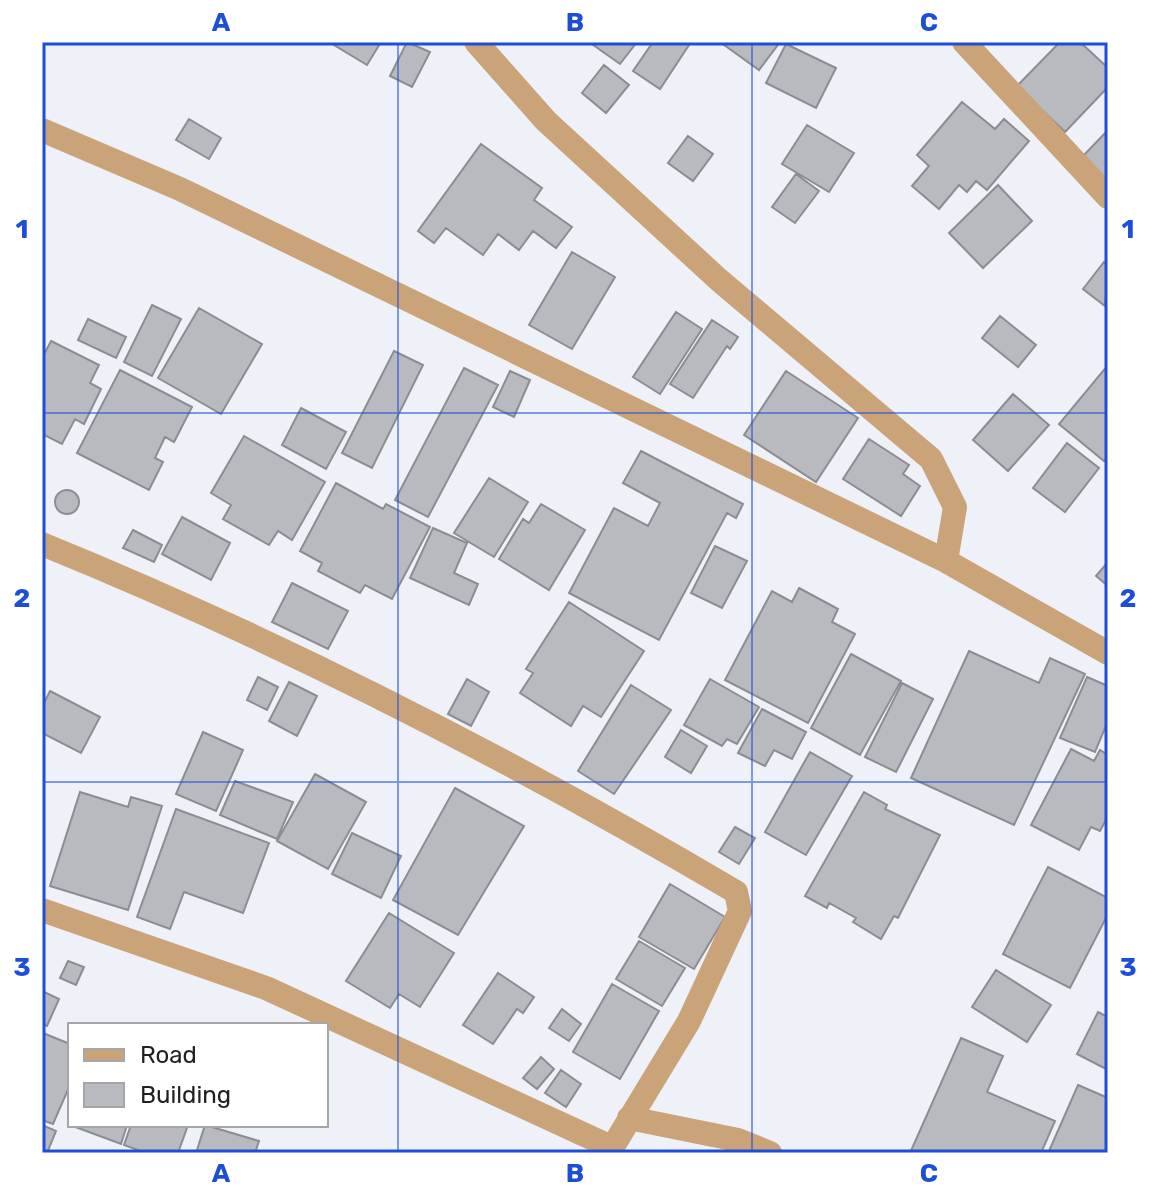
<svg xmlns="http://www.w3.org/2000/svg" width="1150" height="1195" font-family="Rubik,sans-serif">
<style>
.building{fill:#b8bac0;stroke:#8b8d92;stroke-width:2}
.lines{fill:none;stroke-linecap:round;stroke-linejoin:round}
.street{stroke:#caa379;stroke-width:24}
.grid{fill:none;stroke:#1d4ed8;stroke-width:2;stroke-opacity:0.55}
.neatline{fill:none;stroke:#1d4ed8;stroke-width:3}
.grid-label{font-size:26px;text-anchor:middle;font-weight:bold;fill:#1d4ed8}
</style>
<rect width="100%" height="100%" fill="#eef1f7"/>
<path class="building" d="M329,42H381L367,65Z
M407,42L430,52L412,87L390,76Z
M589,42H637L620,64Z
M653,42H691L660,89L633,71Z
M720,42H780L759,70Z
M1060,42H1080L1108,68V87L1065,132L1017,86Z
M786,44L836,68L816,108L766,83Z
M604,65L629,85L606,113L582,93Z
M962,102L995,129L1004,119L1029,141L987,190L976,181L967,192L959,185L939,209L912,186L929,166L917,155Z
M189,119L221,138L209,159L176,140Z
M807,125L854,153L829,192L782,164Z
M1108,130V182L1083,156Z
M688,136L713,154L693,181L668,163Z
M481,144L542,188L534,200L572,227L556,248L533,231L519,250L498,234L483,255L446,228L434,243L418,231Z
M796,174L819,191L795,223L772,207Z
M998,185L1032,221L983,268L949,233Z
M572,252L615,277L572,349L529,325Z
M1104,262L1108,266L1105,306L1083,289Z
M152,305L181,319L152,376L124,362Z
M199,308L262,344L221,414L158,378Z
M676,312L702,329L660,394L633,377Z
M1000,316L1036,345L1018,367L982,338Z
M88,319L126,337L116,358L78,340Z
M712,320L738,337L730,349L727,346L693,398L670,384Z
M51,341L99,365L90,383L101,389L84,424L75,419L62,444L42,434V358Z
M394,351L423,365L372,468L342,453Z
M1108,365V456L1104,461L1059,424Z
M464,368L498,385L428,517L395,500Z
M120,370L192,407L174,442L165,437L155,458L163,462L149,490L77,453Z
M510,371L530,380L514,417L493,407Z
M786,371L858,418L816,482L744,435Z
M1013,394L1049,425L1008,471L973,440Z
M301,408L346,432L326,469L282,445Z
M244,436L325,482L292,540L278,531L269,545L223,519L231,505L211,493Z
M869,439L909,465L903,474L920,486L901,516L843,479Z
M1067,443L1099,468L1065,512L1033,488Z
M641,451L743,504L736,518L727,513L659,640L569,593L614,508L648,526L660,503L623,483Z
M489,478L528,502L494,557L454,533Z
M336,483L383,509L386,504L430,527L392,599L365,585L360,593L318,571L322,563L300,551Z
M55 502a12 12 0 1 1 24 0a12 12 0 1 1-24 0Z
M541,504L585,530L549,590L499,559L523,519L529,523Z
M182,517L230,543L211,580L162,554Z
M433,528L467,543L454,573L478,584L469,605L410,578Z
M133,530L162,545L154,562L123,548Z
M715,546L747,561L722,608L691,593Z
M1108,562V586L1096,576Z
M292,583L348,611L328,649L272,622Z
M799,588L838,609L832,622L855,634L808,723L725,680L772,591L792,602Z
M569,602L644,651L601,717L583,706L571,726L520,693L533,673L526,669Z
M969,651L1039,683L1050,658L1085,674L1014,825L911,778Z
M851,654L901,681L860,755L811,728Z
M258,677L278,687L267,710L247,700Z
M1087,677L1108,686V721L1095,752L1060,738Z
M467,679L489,692L471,726L448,714Z
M710,679L759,707L737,744L727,739L722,746L684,725Z
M289,682L317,696L297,736L269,721Z
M902,683L933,699L896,772L865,757Z
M631,685L671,710L614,794L578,771Z
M50,691L100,717L81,753L42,733V707Z
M762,709L806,732L792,759L774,750L765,766L738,753Z
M681,730L707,746L691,773L665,757Z
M203,732L243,750L216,811L176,794Z
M1071,749L1094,761L1100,750L1108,755V816L1100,831L1091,827L1079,850L1031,825Z
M810,752L852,776L806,855L765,832Z
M315,774L366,802L328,869L277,841Z
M235,781L293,802L277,839L220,815Z
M455,788L524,826L458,935L393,900Z
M80,792L128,807L131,797L162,806L128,910L50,886Z
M864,792L887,805L885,809L940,835L898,918L894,916L881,939L853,922L856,918L829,903L827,908L805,896Z
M176,809L269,843L243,913L184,892L170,929L137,917Z
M735,827L755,838L739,864L719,852Z
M352,833L401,856L381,898L332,874Z
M1048,867L1108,898V914L1070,988L1003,954Z
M670,884L725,917L694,969L639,937Z
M389,913L454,953L420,1007L399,994L390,1008L346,981Z
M639,941L685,968L662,1006L616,979Z
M68,961L84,967L76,985L60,978Z
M996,970L1051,1005L1027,1042L972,1007Z
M498,973L534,997L523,1013L517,1009L493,1044L463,1025Z
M612,984L659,1011L620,1079L573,1052Z
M42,991L59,999L47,1026L42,1024Z
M562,1009L581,1024L569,1041L549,1028Z
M1098,1012L1108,1017V1070L1077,1054Z
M43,1033L70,1044V1085L53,1124L42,1120Z
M961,1038L1003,1056L987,1092L1055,1121L1041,1153H910Z
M541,1057L554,1069L537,1089L523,1078Z
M561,1070L581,1084L566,1107L545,1093Z
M1078,1085L1108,1098V1153L1049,1151Z
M42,1125L56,1131L47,1153H42Z
M70,1125H127L121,1144Z
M131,1125H188L178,1153H146L124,1145Z
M205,1125L259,1141L255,1153H196Z"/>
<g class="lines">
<path class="street" d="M476,42L546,121L719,280L931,459L955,507L946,561
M964,42L1108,197
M42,130L180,189L946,561L1108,653
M42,544C283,642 512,760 736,892L740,911L689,1021L609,1153
M42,910L266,988L611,1147
M629,1118L738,1140L770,1153"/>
</g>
<path class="grid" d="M398,42V1153M752,42V1153M42,413H1108M42,782H1108"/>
<rect width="1150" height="1195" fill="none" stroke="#ffffff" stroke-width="88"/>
<rect x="68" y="1023" width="260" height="104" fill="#ffffff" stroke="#a5a6a7" stroke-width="2"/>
<rect x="84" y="1049" width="40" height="12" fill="#caa379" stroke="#a5a6a7" stroke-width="2"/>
<text x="140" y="1063" font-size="24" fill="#1f2022">Road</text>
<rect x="84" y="1083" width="40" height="24" fill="#b8bac0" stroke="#a5a6a7" stroke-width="2"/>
<text x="140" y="1103" font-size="24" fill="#1f2022">Building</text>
<rect x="44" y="44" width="1062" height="1107" class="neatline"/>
<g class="grid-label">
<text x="221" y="31">A</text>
<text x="575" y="31">B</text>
<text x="929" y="31">C</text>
<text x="22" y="238">1</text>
<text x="1128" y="238">1</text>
<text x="22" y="607">2</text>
<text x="1128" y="607">2</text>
<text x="22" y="976">3</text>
<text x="1128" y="976">3</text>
<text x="221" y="1182">A</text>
<text x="575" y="1182">B</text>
<text x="929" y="1182">C</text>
</g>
</svg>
